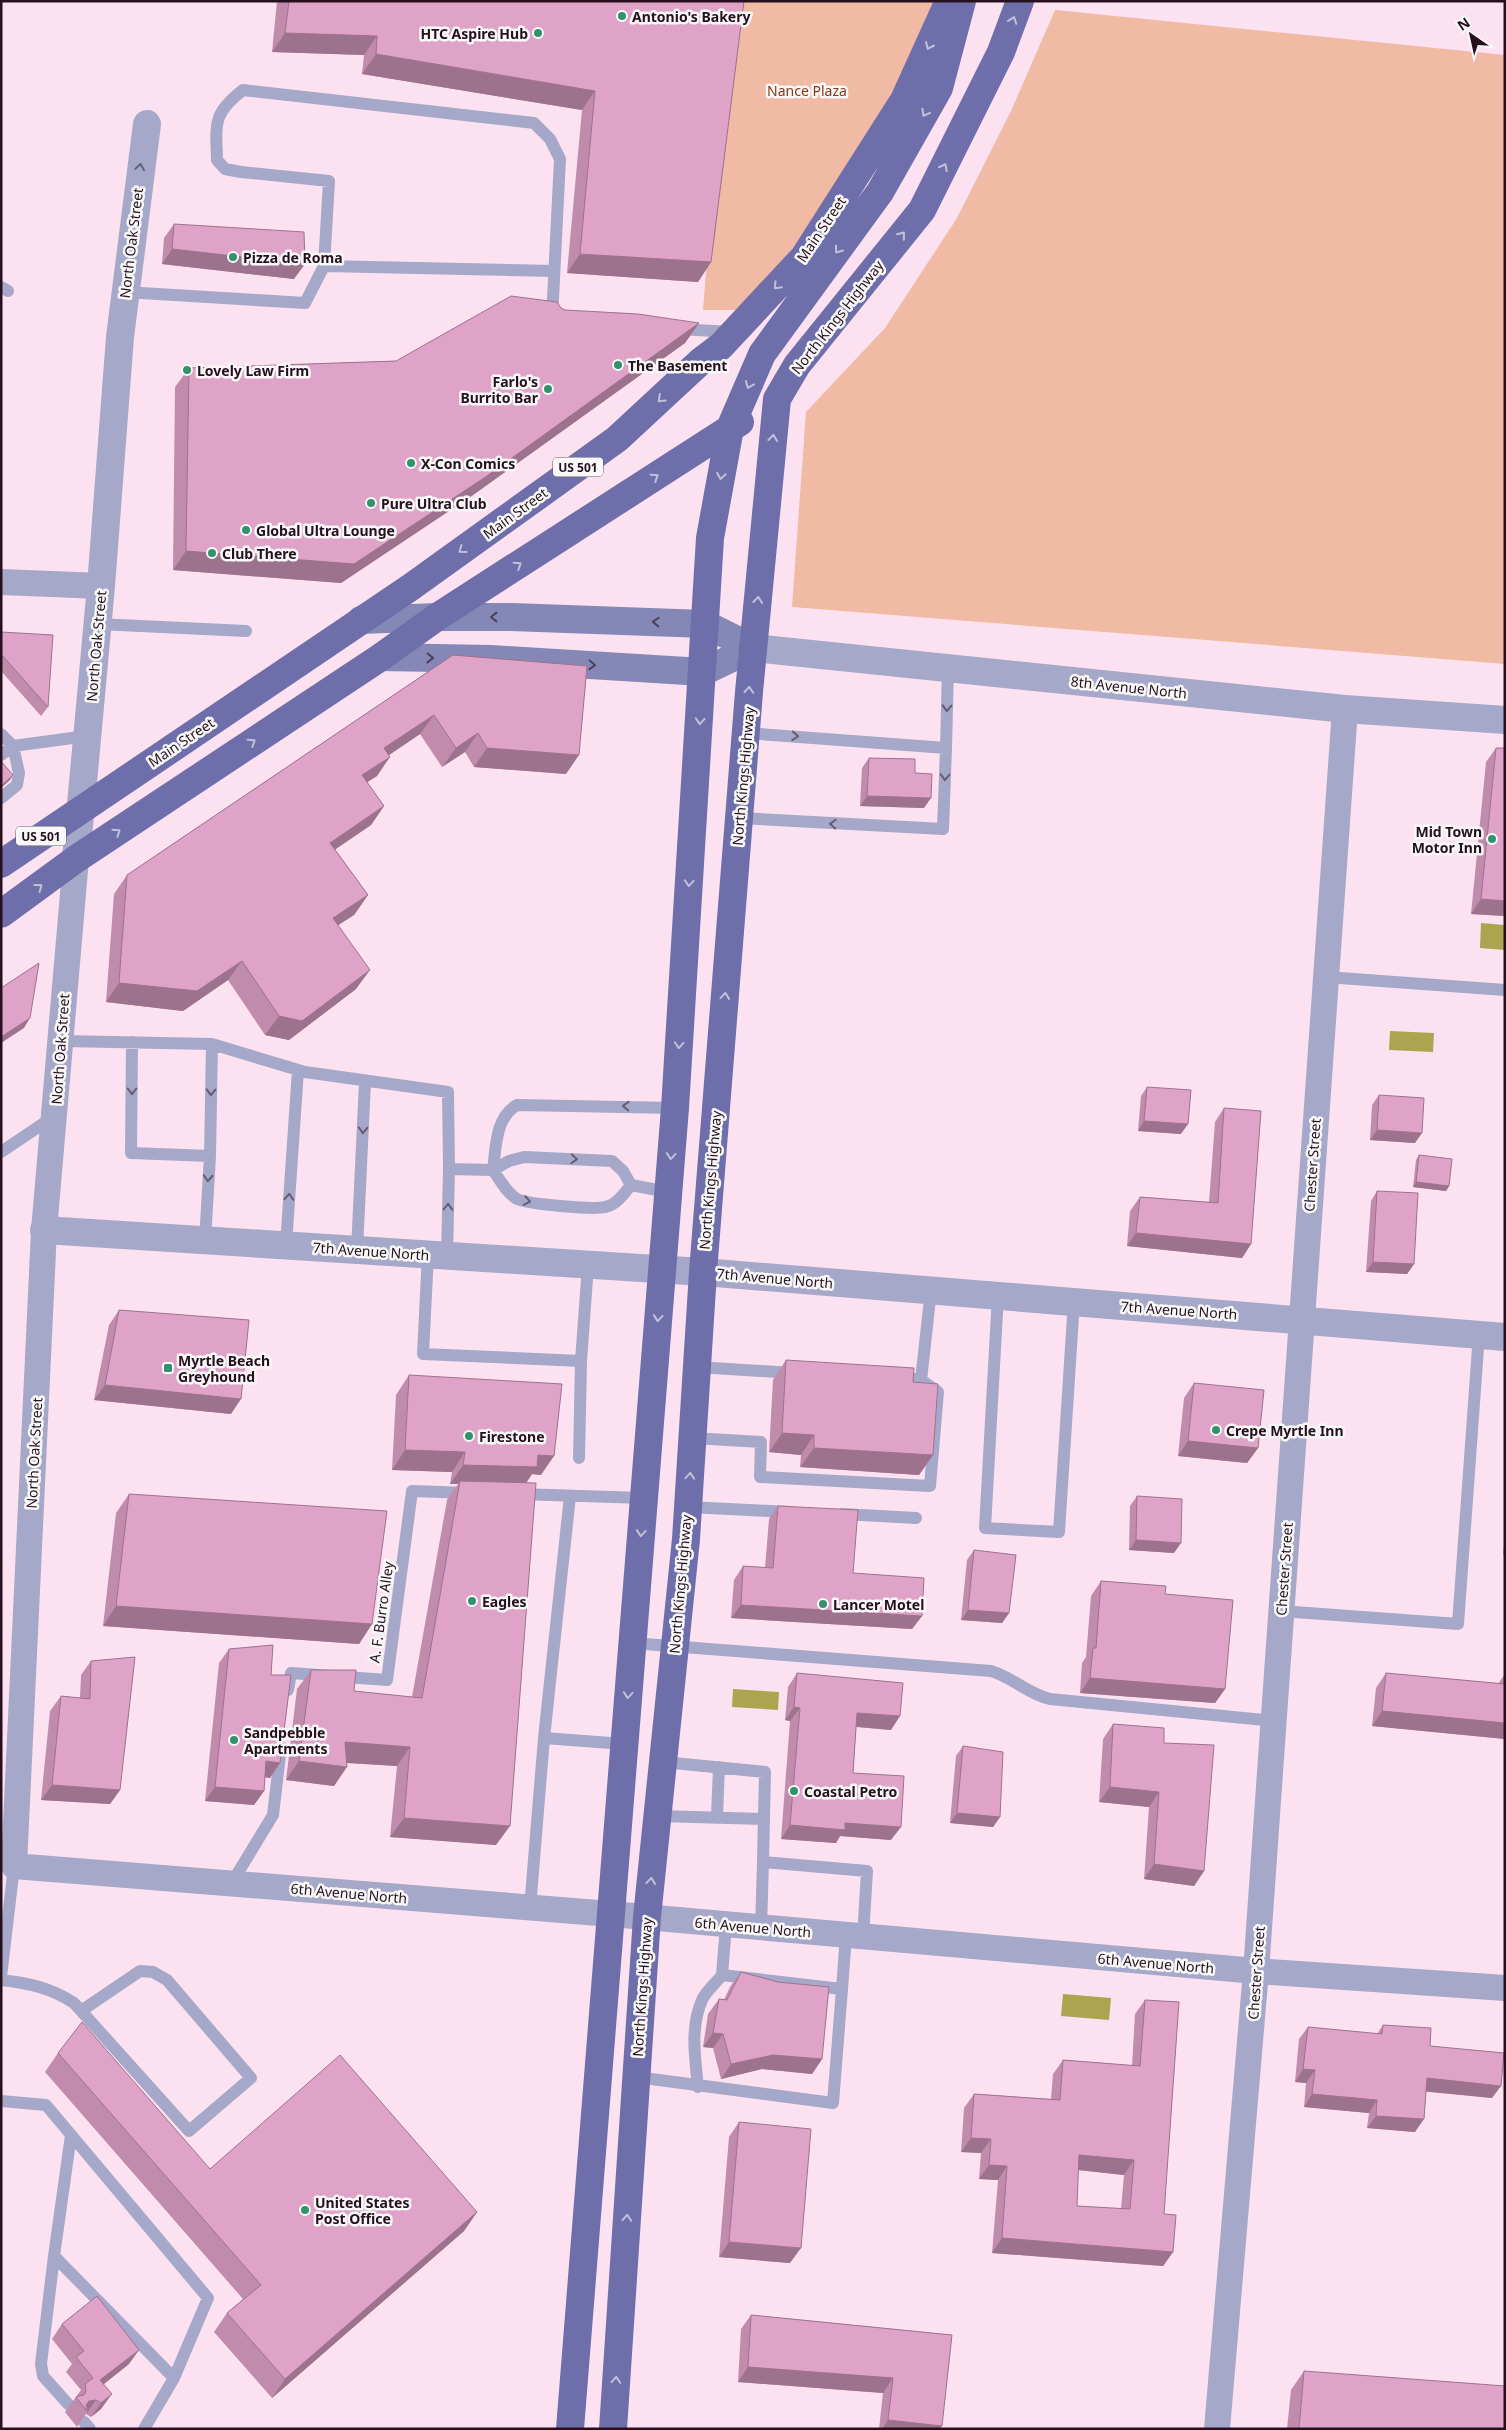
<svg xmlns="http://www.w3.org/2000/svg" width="1506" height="2430" font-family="'Noto Sans',sans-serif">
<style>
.green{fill:#f1baa5}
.water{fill:#aea44f}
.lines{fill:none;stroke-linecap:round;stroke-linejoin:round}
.service{stroke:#a6a8c9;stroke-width:12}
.minor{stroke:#a6a8c9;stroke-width:26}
.tertiary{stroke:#a6a8c9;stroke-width:28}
.secondary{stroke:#8587b7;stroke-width:28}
.primary{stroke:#6e6eaa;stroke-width:28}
.wall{fill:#c18cac;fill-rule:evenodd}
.shaded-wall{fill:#9d728c}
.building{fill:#e0a3c8;stroke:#9d728c;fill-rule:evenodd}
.oneway{stroke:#c0c1d8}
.oneway2{stroke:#665c74}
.oneway3{stroke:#4c405b}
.poi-dot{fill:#32926b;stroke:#f7f8f7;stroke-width:2}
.labels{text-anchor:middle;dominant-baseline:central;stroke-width:5;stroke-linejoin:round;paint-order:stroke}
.shield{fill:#f7f8f7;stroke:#65565f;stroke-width:1}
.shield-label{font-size:12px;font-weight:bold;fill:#26101e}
.poi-label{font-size:14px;font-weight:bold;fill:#26101e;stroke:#f7f8f7;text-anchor:start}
.park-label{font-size:14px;fill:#823919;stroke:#f7f8f7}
.street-label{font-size:14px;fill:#26101e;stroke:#f7f8f7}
</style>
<rect width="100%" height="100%" fill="#fce2f1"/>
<path class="green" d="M727,1H949L904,100L755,310H703Z
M1055,10L1505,55V664L792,607L806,412L885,328L957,218L1011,111Z"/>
<path class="water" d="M1481,923L1505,925V950L1480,948Z
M1390,1031L1434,1033L1433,1052L1389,1050Z
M733,1689L779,1692L778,1710L732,1707Z
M1063,1994L1111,1998L1109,2020L1061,2016Z"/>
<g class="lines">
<path class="service" d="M324,266L554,271
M1,287L8,291
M125,292L305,303L324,266L329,181L241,172L225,169L217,160C216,124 212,114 243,90L534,123L550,139L560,159L552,319
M678,329L732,332
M98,624L246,631
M1,734L13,746L87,736
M946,748L948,668
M1,755L13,746L19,773L17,785L1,798
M739,818L943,829L946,748L746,733
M1326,977L1505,990
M62,1041L212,1044L305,1072L448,1092L449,1169L447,1255
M132,1042L131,1153L210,1156L205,1240
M1,1152L53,1117
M210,1156L212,1044
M449,1169L493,1170L509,1161L524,1157L612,1161L623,1171L631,1185
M631,1185C624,1194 616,1205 605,1207C593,1210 527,1204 517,1199C506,1192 500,1180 493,1170C496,1147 495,1118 517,1105L675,1108
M631,1185L668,1192
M286,1245L298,1070
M357,1250L365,1082
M428,1254L423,1354L581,1361L579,1458
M998,1295L985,1528L1059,1532L1074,1301
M581,1361L588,1265
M697,1367L794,1373
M914,1379L921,1380L931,1290
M692,1438L761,1442L760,1477L930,1486L938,1392L921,1380
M519,1494L644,1498
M688,1507L790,1512
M842,1514L916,1518
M1281,1611L1458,1624L1479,1334
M632,1643L991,1671C1012,1677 1028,1694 1050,1699L1274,1721
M288,1690L291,1673L387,1680L412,1491L469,1493
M544,1738L624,1744
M663,1762L765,1772L763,1862L867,1871L863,1937
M659,1816L763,1819
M717,1817L719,1767
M231,1884L273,1815L281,1747
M530,1908L544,1738L570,1496
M761,1928L763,1862
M1,1977L14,1866H9
M1,1980C29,1983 51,1988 74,2003L189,2131L251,2078L167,1980L153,1972L140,1971L81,2011
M842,1989L846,1935
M636,2077L833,2103L842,1989L722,1975L726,1925
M698,2087C695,2057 690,2028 702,2000C706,1991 716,1983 722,1975
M1,2101L46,2105L208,2298L174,2378L144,2429
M71,2135L54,2256L174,2378
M54,2256L41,2364L43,2376L68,2404
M84,2422L90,2429"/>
<path class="minor" d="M1,582L101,586
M76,859L44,1230L14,1866L611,1914L1256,1971L1505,1988
M1217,2429L1256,1971L1345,709"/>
<path class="tertiary" d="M753,648L1345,709L1505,720
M76,859L101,586L120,337L147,124
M44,1230L703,1272L1505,1337"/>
<path class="secondary" d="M361,620L437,617H511L705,624L753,648
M381,657L491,659L703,672L753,648"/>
<path class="primary" d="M1,864L411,587L617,439L700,362L721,346L804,257L904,100L948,3
M1,914L76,859L381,657L437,617L740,422
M570,2429L675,1108L710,538L730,428L762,354L880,192L939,88L962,1
M613,2429L647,1917L686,1539L703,1272L749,692L777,399L797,365L922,210L1001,52L1020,1"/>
</g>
<path class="wall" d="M277,1H744L711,262L698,282L567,273L582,110L362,74L364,55L272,52Z
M174,224L294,279L162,264L164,238Z
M561,308L565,310L699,323L685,343L473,495L341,583L173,570L175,387L189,368L396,361Z
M1,632L48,707L41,716L1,671Z
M453,655L566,774L474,767L465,752L442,767L420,734L389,755L377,776L367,782L384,806L371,825L335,849L368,895L354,915L338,925L356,989L289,1040L265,1035L228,980L183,1011L106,1002L114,894L127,875Z
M1496,748L1505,916L1471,914L1486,762Z
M869,758L915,773L924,808L860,806L862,768Z
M1147,1087L1181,1134L1138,1131L1141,1096Z
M1379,1095L1415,1143L1370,1140L1372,1105Z
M1224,1108L1251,1244L1242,1258L1127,1246L1130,1211L1140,1197L1209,1202L1215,1122Z
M1419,1155L1449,1186L1446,1191L1413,1187L1416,1160Z
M1377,1191L1414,1264L1407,1274L1366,1272L1371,1201Z
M119,1310L231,1414L94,1400L109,1325Z
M786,1360L913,1382L933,1455L919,1475L800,1467L801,1455L769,1452L773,1380Z
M409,1375L541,1475L532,1474L526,1483L496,1845L390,1837L397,1766L347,1763L334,1786L286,1780L297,1689L311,1670L354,1691L412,1697L447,1500L458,1484H450L452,1472L392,1470L396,1395Z
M1194,1383L1258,1448L1247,1463L1178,1456L1184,1398Z
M129,1494L372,1624L359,1644L103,1626L116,1513Z
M1137,1496L1174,1553L1129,1550L1130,1506Z
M778,1506L853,1573L922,1616L912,1629L731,1618L734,1580L743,1566L765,1568L769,1519Z
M1505,1535V1555H1503Z
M974,1550L1009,1613L1002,1623L961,1620L967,1560Z
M1101,1581L1165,1594L1225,1689L1215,1703L1080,1693L1082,1663L1086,1657L1091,1596Z
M229,1649L270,1778L265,1777L264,1791L254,1805L205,1801L219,1663Z
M91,1661L120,1790L110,1804L41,1800L50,1711L61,1696L80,1698L81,1675Z
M797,1673L891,1730L856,1727L853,1773L891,1840L840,1836L836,1843L781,1839L790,1721L785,1720L788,1687Z
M1386,1673L1498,1684L1505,1674V1739L1372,1726L1376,1688Z
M1113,1724L1164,1743L1204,1871L1194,1886L1144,1879L1149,1807L1099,1802L1103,1739Z
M963,1746L1000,1817L993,1827L950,1823L956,1756Z
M741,1972L822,2059L812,2074L762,2069L721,2079L713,2048L703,2047L708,2014L719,1999L724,2000L730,1987Z
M1145,2000L1164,2214L1173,2252L1163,2266L992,2253L998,2180L979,2179L981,2153L961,2152L964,2108L974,2094L1051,2099L1053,2074L1063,2060L1132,2066L1135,2014ZM1078,2170L1124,2175L1121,2209L1077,2206Z
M1383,2025L1430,2046L1492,2098L1426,2091L1415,2132L1367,2128L1369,2113L1304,2107L1306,2083L1295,2082L1299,2039L1308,2027L1377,2034Z
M58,2053L210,2169L477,2212L464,2231L272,2398L214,2332L227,2313L243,2299L45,2072Z
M739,2122L790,2263L719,2257L729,2137Z
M751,2315L952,2335L940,2429H879L883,2393L738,2382L741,2329Z
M62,2324L129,2364L104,2384L101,2409L91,2417L86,2414L77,2427L65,2412L81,2390L66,2372L72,2364L52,2339Z
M1304,2371L1505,2429H1287L1291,2390Z"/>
<path class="shaded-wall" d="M285,33L377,36L364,55L272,52Z
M376,54L595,91L582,110L362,74Z
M172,249L305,264L294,279L162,264Z
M580,254L711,262L698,282L567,273Z
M699,323L685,343L473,495L341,583L173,570L186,551Z
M434,715L420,734L370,768L384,748Z
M478,733L465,752L442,767L456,748Z
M487,748L579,755L566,774L474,767Z
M390,757L377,776L349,794L362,775Z
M13,775L10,780L1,788V786Z
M867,796L931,798L924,808L860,806Z
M384,806L371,825L317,862L330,843Z
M368,895L354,915L320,937L333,918Z
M1481,899L1505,901V916L1471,914Z
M242,961L228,980L183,1011L106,1002L119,983Z
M370,970L356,989L289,1040L265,1035L279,1016Z
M30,1018L24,1028L1,1043V1037Z
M1144,1121L1188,1124L1181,1134L1138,1131Z
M1377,1130L1422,1133L1415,1143L1370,1140Z
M1416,1182L1449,1186L1446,1191L1413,1187Z
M1136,1233L1251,1244L1242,1258L1127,1246Z
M1373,1262L1414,1264L1407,1274L1366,1272Z
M105,1385L241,1399L231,1414L94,1400Z
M782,1433L814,1435L801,1455L769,1452Z
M1188,1441L1258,1448L1247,1463L1178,1456Z
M814,1448L933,1455L919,1475L800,1467Z
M405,1450L465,1452L452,1472L392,1470Z
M538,1455L554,1456L541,1475L532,1474L524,1486L460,1481L458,1484H450L463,1465Z
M1136,1540L1181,1543L1174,1553L1129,1550Z
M741,1605L922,1616L912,1629L731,1618Z
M116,1606L372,1624L359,1644L103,1626Z
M968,1610L1009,1613L1002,1623L961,1620Z
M1090,1678L1225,1689L1215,1703L1080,1693Z
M794,1707L800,1708L790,1721L785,1720Z
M1382,1711L1505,1723V1739L1372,1726Z
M857,1713L900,1716L891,1730L848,1726Z
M345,1742L410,1747L397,1766L332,1762Z
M266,1761L280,1763L270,1778L256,1776Z
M299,1761L347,1767L334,1786L286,1780Z
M52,1785L120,1790L110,1804L41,1800Z
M215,1787L264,1791L254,1805L205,1801Z
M1110,1787L1159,1792L1149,1807L1099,1802Z
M957,1813L1000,1817L993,1827L950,1823Z
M404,1818L510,1826L496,1845L390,1837Z
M845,1823L901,1827L891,1840L840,1836L836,1843L781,1839L790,1825Z
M1154,1864L1204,1871L1194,1886L1144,1879Z
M713,2033L723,2034L713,2048L703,2047Z
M773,2055L822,2059L812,2074L762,2069L721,2079L731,2064Z
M1303,2069L1315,2070L1306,2083L1295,2082Z
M1427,2078L1501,2086L1492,2098L1419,2091Z
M1312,2094L1377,2100L1369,2113L1304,2107Z
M1376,2116L1424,2119L1415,2132L1367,2128Z
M971,2138L991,2139L981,2153L961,2152Z
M1079,2155L1134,2160L1124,2175L1069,2169Z
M989,2165L1007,2166L998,2180L979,2179Z
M477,2212L464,2231L272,2398L285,2379Z
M1002,2238L1173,2252L1163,2266L992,2253Z
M729,2242L801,2248L790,2263L719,2257Z
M139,2350L129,2364L90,2395L100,2380Z
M748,2367L893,2378L883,2393L738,2382Z
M112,2394L101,2409L91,2417L101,2403Z
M96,2400L86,2414L88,2412L84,2408L89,2401Z
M888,2420L942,2426L940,2429H882Z"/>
<path class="building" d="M289,1H744L711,262L580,254L595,91L376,54L377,36L285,33Z
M174,224L304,232L305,264L172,249Z
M511,296L557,302L561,308L565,310L638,314L699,323L487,476L354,564L186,551L189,368L396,361Z
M1,632L53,635L48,707L1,654Z
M453,655L587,666L579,755L487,748L478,733L456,748L434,715L384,748L390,757L362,775L384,806L330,843L368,895L333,918L370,970L302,1021L279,1016L242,961L197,991L119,983L127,875Z
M1496,748H1505V901L1481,899Z
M869,758L915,759V773L932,774L931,798L867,796Z
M1,761L13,775L1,786Z
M39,963L30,1018L1,1037V988Z
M1147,1087L1191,1090L1188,1124L1144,1121Z
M1379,1095L1424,1098L1422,1133L1377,1130Z
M1224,1108L1261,1111L1251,1244L1136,1233L1140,1197L1218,1203Z
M1419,1155L1452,1159L1449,1186L1416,1182Z
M1377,1191L1418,1193L1414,1264L1373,1262Z
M119,1310L249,1320L241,1399L105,1385Z
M786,1360L914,1368L913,1382L938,1384L933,1455L814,1448V1435L782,1433Z
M409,1375L562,1384L554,1456L538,1455L537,1467L463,1465L465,1452L405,1450Z
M1194,1383L1264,1390L1258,1448L1188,1441Z
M460,1481L536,1483L510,1826L404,1818L410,1747L345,1742L347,1767L299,1761L311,1670H356L354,1691L422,1698Z
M129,1494L387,1511L372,1624L116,1606Z
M1137,1496L1182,1499L1181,1543L1136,1540Z
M778,1506L858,1510L853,1573L924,1578L922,1616L741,1605L743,1566L773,1568Z
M974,1550L1016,1555L1009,1613L968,1610Z
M1101,1581L1166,1586L1165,1594L1233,1600L1225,1689L1090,1678L1093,1648H1096Z
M273,1645L271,1675H291L280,1763L266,1761L264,1791L215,1787L229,1649Z
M135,1657L120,1790L52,1785L61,1696L90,1699L91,1661Z
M797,1673L903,1683L900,1716L857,1713L853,1773L904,1776L901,1827L845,1823V1830L790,1825L800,1708L794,1707Z
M1386,1673L1505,1684V1723L1382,1711Z
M1113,1724L1164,1728V1743L1214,1745L1204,1871L1154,1864L1159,1792L1110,1787Z
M963,1746L1003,1752L1000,1817L957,1813Z
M741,1972L778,1982L829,1987L822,2059L773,2055L731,2064L723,2034L713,2033L719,1999L727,2000Z
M1145,2000L1179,2002L1164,2214L1176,2215L1173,2252L1002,2238L1007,2166L989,2165L991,2139L971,2138L974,2094L1060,2100L1063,2060L1140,2066ZM1079,2155L1134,2160L1130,2209L1077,2206Z
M82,2022L210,2169L340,2055L477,2212L285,2379L227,2313L261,2285L58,2053Z
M1383,2025L1431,2028L1430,2046L1504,2053L1501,2086L1427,2078L1424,2119L1376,2116L1377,2100L1312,2094L1315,2070L1303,2069L1308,2027L1382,2034Z
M739,2122L811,2129L801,2248L729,2242Z
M97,2296L139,2350L100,2380L112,2394L101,2403L96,2400L89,2401L86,2405L88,2412L76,2397L84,2395L86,2391L85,2384L93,2378L76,2357L84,2351L62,2324Z
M751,2315L952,2335L942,2426L888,2420L893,2378L748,2367Z
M1304,2371L1505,2386V2429H1299Z"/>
<defs><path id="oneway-chevron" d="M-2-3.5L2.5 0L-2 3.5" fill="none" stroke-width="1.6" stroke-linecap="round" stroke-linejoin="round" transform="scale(1.25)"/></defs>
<g class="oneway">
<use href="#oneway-chevron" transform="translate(1013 20) rotate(-70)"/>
<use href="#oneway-chevron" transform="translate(929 46) rotate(114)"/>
<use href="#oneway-chevron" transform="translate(925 113) rotate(119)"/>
<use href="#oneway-chevron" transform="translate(944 167) rotate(-63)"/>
<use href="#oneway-chevron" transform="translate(902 235) rotate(-51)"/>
<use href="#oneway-chevron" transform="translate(838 250) rotate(126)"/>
<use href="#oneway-chevron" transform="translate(777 286) rotate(133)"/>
<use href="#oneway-chevron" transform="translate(749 385) rotate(113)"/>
<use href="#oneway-chevron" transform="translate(661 399) rotate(137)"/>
<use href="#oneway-chevron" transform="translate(773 438) rotate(-84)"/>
<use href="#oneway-chevron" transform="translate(721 476) rotate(100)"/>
<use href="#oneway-chevron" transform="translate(655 477) rotate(-33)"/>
<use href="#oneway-chevron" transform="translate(462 550) rotate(144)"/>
<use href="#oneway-chevron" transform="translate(518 565) rotate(-33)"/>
<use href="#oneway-chevron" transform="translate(758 600) rotate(-84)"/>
<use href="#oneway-chevron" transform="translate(749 690) rotate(-86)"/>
<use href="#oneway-chevron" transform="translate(700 721) rotate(94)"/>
<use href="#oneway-chevron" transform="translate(252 742) rotate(-34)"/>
<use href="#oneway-chevron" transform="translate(117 832) rotate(-34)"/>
<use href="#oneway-chevron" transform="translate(689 883) rotate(94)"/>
<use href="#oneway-chevron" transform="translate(39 887) rotate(-36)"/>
<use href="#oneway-chevron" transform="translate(725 996) rotate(-85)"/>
<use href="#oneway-chevron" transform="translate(679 1045) rotate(94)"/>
<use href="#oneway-chevron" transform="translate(671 1156) rotate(95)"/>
<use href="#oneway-chevron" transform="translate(658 1318) rotate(95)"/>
<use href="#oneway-chevron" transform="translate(690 1476) rotate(-86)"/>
<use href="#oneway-chevron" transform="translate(641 1533) rotate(95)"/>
<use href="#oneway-chevron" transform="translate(628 1695) rotate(95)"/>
<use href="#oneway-chevron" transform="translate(651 1881) rotate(-83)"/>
<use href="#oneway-chevron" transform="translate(627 2218) rotate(-86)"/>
<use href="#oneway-chevron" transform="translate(616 2380) rotate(-86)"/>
</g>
<g class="oneway2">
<use href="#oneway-chevron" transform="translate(140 167) rotate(-82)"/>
<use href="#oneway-chevron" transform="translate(947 708) rotate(92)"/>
<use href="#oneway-chevron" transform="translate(795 736) rotate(4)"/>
<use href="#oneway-chevron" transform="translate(945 777) rotate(92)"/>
<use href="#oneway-chevron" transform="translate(833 824) rotate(-177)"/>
<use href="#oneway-chevron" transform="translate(132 1091) rotate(90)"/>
<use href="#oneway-chevron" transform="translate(211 1092) rotate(91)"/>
<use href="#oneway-chevron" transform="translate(626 1106) rotate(-178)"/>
<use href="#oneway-chevron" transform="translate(363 1130) rotate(93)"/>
<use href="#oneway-chevron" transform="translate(574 1159) rotate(3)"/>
<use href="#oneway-chevron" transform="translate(208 1178) rotate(93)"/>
<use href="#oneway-chevron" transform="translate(289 1197) rotate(-86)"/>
<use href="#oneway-chevron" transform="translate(527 1201) rotate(11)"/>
<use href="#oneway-chevron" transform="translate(448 1207) rotate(-88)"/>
</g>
<g class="oneway3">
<use href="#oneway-chevron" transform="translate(494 617) rotate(-180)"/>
<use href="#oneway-chevron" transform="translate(656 622) rotate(-178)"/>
<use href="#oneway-chevron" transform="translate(430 658) rotate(1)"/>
<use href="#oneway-chevron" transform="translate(592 665) rotate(3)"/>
</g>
<g class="poi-dot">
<circle cx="622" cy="16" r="5"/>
<circle cx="538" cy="33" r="5"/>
<circle cx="233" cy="257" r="5"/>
<circle cx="618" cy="365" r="5"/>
<circle cx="187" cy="370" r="5"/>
<circle cx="548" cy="389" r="5"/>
<circle cx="411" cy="463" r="5"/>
<circle cx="371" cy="503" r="5"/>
<circle cx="246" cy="530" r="5"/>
<circle cx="212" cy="553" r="5"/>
<circle cx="1492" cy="839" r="5"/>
<rect x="163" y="1363" width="10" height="10" rx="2.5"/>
<circle cx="1216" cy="1430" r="5"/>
<circle cx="469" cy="1436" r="5"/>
<circle cx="472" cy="1601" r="5"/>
<circle cx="823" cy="1604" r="5"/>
<circle cx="234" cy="1740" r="5"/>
<circle cx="794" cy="1791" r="5"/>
<circle cx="305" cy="2210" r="5"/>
</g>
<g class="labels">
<g class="shield">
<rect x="553" y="457.5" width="50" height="19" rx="4"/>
<rect x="16" y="826.5" width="50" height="19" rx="4"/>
</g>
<g class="shield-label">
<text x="578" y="467">US 501</text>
<text x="41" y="836">US 501</text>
</g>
<g class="poi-label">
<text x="632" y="16">Antonio's Bakery</text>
<text x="528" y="33" text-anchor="end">HTC Aspire Hub</text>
<text x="243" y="257">Pizza de Roma</text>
<text x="628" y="365">The Basement</text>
<text x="197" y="370">Lovely Law Firm</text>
<text x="538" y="381" text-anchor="end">Farlo's<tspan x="538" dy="16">Burrito Bar</tspan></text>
<text x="421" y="463">X-Con Comics</text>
<text x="381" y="503">Pure Ultra Club</text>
<text x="256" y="530">Global Ultra Lounge</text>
<text x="222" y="553">Club There</text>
<text x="1482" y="831" text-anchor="end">Mid Town<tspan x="1482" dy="16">Motor Inn</tspan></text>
<text x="178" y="1360">Myrtle Beach<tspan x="178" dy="16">Greyhound</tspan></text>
<text x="1226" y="1430">Crepe Myrtle Inn</text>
<text x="479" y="1436">Firestone</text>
<text x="482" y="1601">Eagles</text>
<text x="833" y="1604">Lancer Motel</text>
<text x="244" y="1732">Sandpebble<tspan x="244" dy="16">Apartments</tspan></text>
<text x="804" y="1791">Coastal Petro</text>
<text x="315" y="2202">United States<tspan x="315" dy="16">Post Office</tspan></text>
</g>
<g class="park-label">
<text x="807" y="90">Nance Plaza</text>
</g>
<g class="street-label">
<text transform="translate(821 229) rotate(-56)">Main Street</text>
<text transform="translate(131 243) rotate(-83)">North Oak Street</text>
<text transform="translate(837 317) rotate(-52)">North Kings Highway</text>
<text transform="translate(515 513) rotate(-36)">Main Street</text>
<text transform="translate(96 646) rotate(-85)">North Oak Street</text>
<text transform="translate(1129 687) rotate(6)">8th Avenue North</text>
<text transform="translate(181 742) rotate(-34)">Main Street</text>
<text transform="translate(743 776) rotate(-85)">North Kings Highway</text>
<text transform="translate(60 1049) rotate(-86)">North Oak Street</text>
<text transform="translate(1312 1165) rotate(-86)">Chester Street</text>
<text transform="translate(710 1180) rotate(-85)">North Kings Highway</text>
<text transform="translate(371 1251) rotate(4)">7th Avenue North</text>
<text transform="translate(775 1278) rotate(5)">7th Avenue North</text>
<text transform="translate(1179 1310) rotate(4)">7th Avenue North</text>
<text transform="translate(34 1453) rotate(-87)">North Oak Street</text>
<text transform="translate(1284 1569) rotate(-86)">Chester Street</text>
<text transform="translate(680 1584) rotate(-85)">North Kings Highway</text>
<text transform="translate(381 1612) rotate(-82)">A. F. Burro Alley</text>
<text transform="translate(349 1893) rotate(5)">6th Avenue North</text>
<text transform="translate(753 1927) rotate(5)">6th Avenue North</text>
<text transform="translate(1156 1963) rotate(5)">6th Avenue North</text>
<text transform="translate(1256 1973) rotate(-86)">Chester Street</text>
<text transform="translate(642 1987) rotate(-86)">North Kings Highway</text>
</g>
</g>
<rect width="1506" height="2430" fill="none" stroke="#26101e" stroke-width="5"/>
<g transform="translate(1471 35) rotate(326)" stroke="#f7f8f7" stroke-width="4" paint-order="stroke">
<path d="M0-4L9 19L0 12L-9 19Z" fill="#26101e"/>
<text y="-8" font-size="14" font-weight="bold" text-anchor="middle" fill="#26101e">N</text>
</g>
</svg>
